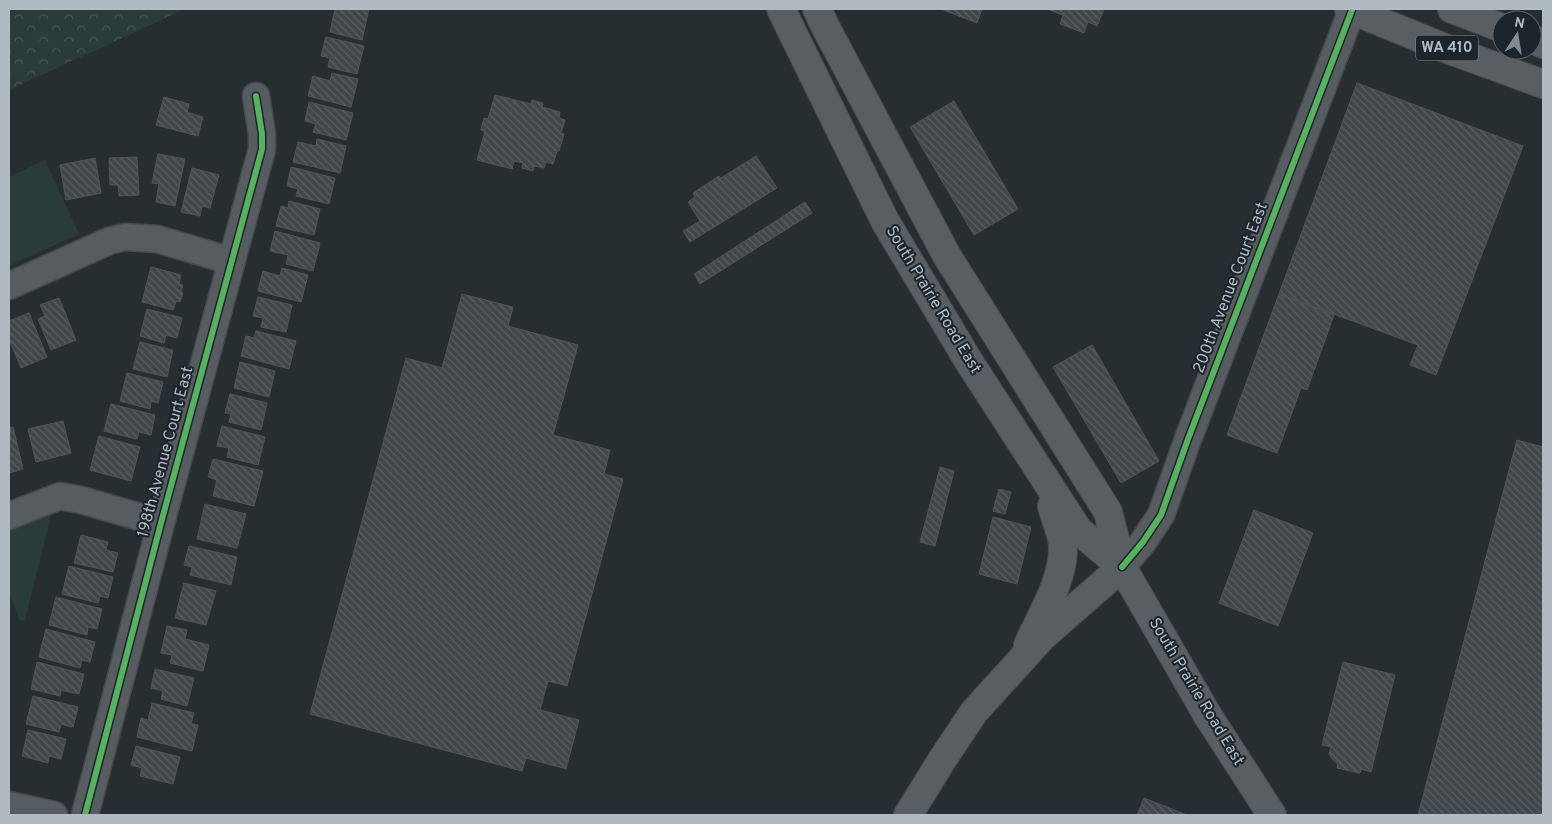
<svg xmlns="http://www.w3.org/2000/svg" width="1552" height="824" font-family="Overpass,sans-serif">
<style>
.forest{fill:url(#forest-crowns)}
.park{fill:#2a3c39}
.building{fill:url(#building-back-hatch);stroke:#4f5659}
.lines{fill:none;stroke-linecap:round;stroke-linejoin:round}
.minor-casing{stroke:#444a4d;stroke-width:29}
.major-casing{stroke:#454b4f;stroke-width:30}
.minor{stroke:#575c60;stroke-width:26}
.major{stroke:#595e62;stroke-width:28}
.cycleway-casing{stroke:#1c252b;stroke-width:9}
.cycleway{stroke:#56b35d;stroke-width:6}
.labels{text-anchor:middle;dominant-baseline:central;stroke-width:4;stroke-linejoin:round;paint-order:stroke}
.shield{fill:#1c252b;stroke:#848e95;stroke-width:1}
.shield-label{font-size:15px;font-weight:bold;fill:#b1bbc3}
.street-label{font-size:16px;fill:#b1bbc3;stroke:#1c252b}
</style>
<defs>
<pattern id="forest-crowns" width="20" height="18" patternUnits="userSpaceOnUse" patternTransform="scale(1.25)"><rect width="20" height="18" fill="#2a3c39"/><path d="M2 6a3 3 0 1 1 6 0M12 15a3 3 0 1 1 6 0" fill="none" stroke="#465654"/></pattern>
<pattern id="building-back-hatch" width="6" height="6" patternUnits="userSpaceOnUse" patternTransform="scale(1.25)"><rect width="6" height="6" fill="#41464a"/><path d="M-1 5l2 2M0 0l6 6M5-1l2 2" fill="none" stroke="#5a5f62"/></pattern>
</defs>
<rect width="100%" height="100%" fill="#272e32"/>
<path class="forest" d="M9,9H185L9,90Z"/>
<path class="park" d="M45,160L79,234L9,266V177Z
M52,511L25,620L20,621L9,592V529Z"/>
<path class="building" d="M335,9H369L362,40L330,32Z
M941,9H982L977,23Z
M1047,9H1104L1097,26L1088,22L1084,33L1060,24L1063,15Z
M326,37L364,46L357,74L328,67L330,58L321,56Z
M332,73L358,79L351,107L308,96L313,76L330,81Z
M1357,83L1523,146L1436,375L1410,365L1418,345L1279,294Z
M495,95L531,104L532,100L543,103L542,107L560,112L559,118L565,120L561,133L564,134L559,151H557L553,164L546,162L544,168L534,166L533,171L522,168L523,163L514,161L512,169L477,160L485,131L481,130L484,118L488,119Z
M164,97L189,104L187,112L203,117L198,136L156,125Z
M954,101L1018,209L974,235L910,127Z
M309,102L353,113L346,140L313,132L316,124L305,121Z
M317,139L346,146L340,173L293,162L298,142L316,146Z
M158,154L185,159L175,206L156,202L159,184L152,183Z
M756,156L777,188L690,242L683,231L700,221L688,202L695,197L693,193L719,176L721,178Z
M137,157L139,195L119,196L118,185H110L109,158Z
M95,158L101,193L66,200L60,165Z
M291,167L335,178L329,204L296,196L298,189L287,186Z
M192,168L219,175L210,208L202,206L200,216L181,212Z
M289,201L320,209L314,235L276,226L281,206L288,208Z
M805,202L812,213L700,284L694,274Z
M275,231L320,243L313,271L286,264L288,255L270,251Z
M151,267L181,275L179,284L183,285L181,292L183,293L180,302L176,301L173,310L142,302Z
M282,268L308,275L301,302L258,291L263,271L280,276Z
M462,294L513,307L508,326L578,345L553,435L610,450L604,474L623,479L567,686L548,681L540,710L579,720L566,769L526,758L522,771L310,714L406,358L442,368Z
M1279,294L1334,315L1307,390L1301,388L1277,453L1227,435Z
M258,297L292,305L286,332L261,327L263,318L253,316Z
M59,298L76,340L51,350L38,319L45,316L40,305Z
M147,309L182,318L177,338L166,335L164,343L140,336Z
M29,313L47,357L21,368L9,339V321Z
M256,331L296,341L289,369L241,356L246,336L254,338Z
M140,342L173,350L167,377L133,369Z
M1092,345L1159,461L1121,483L1053,367Z
M240,362L275,371L269,397L234,388Z
M127,373L163,382L158,403L151,401L150,409L120,401Z
M230,394L267,403L261,430L229,422L231,414L225,413Z
M111,404L155,415L151,435L139,432L137,439L104,431Z
M63,421L71,453L36,462L28,429Z
M222,426L265,437L258,465L227,457L229,448L217,446Z
M13,427L23,469L9,473V428Z
M99,436L140,447L131,481L90,470Z
M1517,440L1543,447V815H1418Z
M213,459L263,471L254,506L213,496L217,480L208,477Z
M940,467L954,471L935,546L920,542Z
M999,489L1011,492L1005,514L993,511Z
M205,504L246,514L237,548L197,539Z
M1254,510L1313,533L1278,626L1219,603Z
M993,517L1031,527L1017,584L979,574Z
M81,535L108,542L106,550L118,553L113,572L74,563Z
M189,546L237,557L231,585L190,575L192,567L184,565Z
M69,566L113,577L108,598L100,596L98,603L62,594Z
M184,583L216,591L206,625L175,618Z
M56,597L102,609L97,629L88,627L87,635L49,625Z
M167,626L187,630L185,639L209,645L203,671L170,663L172,655L161,653Z
M46,629L95,642L90,662L82,660L80,668L39,657Z
M37,662L84,674L79,694L61,690L60,696L31,689Z
M1343,662L1395,675L1371,772L1361,769L1360,773L1337,768L1338,763L1334,761L1329,754L1331,747L1322,745Z
M155,669L194,678L187,706L161,699L163,691L151,688Z
M33,696L78,707L73,727L61,724L59,732L26,724Z
M152,703L194,713L191,724L198,725L192,751L137,737L141,718L148,720Z
M28,730L66,739L61,759L49,756L48,763L22,756Z
M136,746L180,757L173,784L140,776L142,768L131,765Z
M1144,798L1187,815H1137Z"/>
<g class="lines">
<defs>
<path id="minor" d="M9,286L109,241L125,237L157,239L231,261
M9,516L60,496L81,500L161,523
M1122,567L1143,542L1161,515L1188,439L1352,10
M9,805L54,815
M85,815L161,523L262,149V134L256,96"/>
<path id="major" d="M781,9L885,221L968,360L1078,530L1122,567
M817,9L826,28L947,256L1108,512L1122,567L1208,716L1272,815
M1349,9L1450,50L1543,84
M1452,9L1502,28
M1532,39L1543,44
M1028,645C1041,616 1064,579 1063,547C1063,535 1055,519 1052,506
M908,815L942,760L974,712L1042,637L1122,567"/>
</defs>
<use href="#minor" class="minor-casing"/>
<use href="#major" class="major-casing"/>
<use href="#minor" class="minor"/>
<use href="#major" class="major"/>
<defs>
<path id="cycleway" d="M1122,567L1143,542L1161,515L1188,439L1352,10
M85,815L161,523L262,149V134L256,96"/>
</defs>
<use href="#cycleway" class="cycleway-casing"/>
<use href="#cycleway" class="cycleway"/>
</g>
<g class="labels">
<rect class="shield" x="1416" y="35.5" width="62" height="25" rx="4"/>
<g class="shield-label">
<text x="1447" y="48">WA 410</text>
</g>
<g class="street-label">
<text transform="translate(1231 288) rotate(-69)">200th Avenue Court East</text>
<text transform="translate(933 300) rotate(59)">South Prairie Road East</text>
<text transform="translate(166 452) rotate(-75)">198th Avenue Court East</text>
<text transform="translate(1196 692) rotate(59)">South Prairie Road East</text>
</g>
</g>
<rect width="1552" height="824" fill="none" stroke="#b1bbc3" stroke-width="20"/>
<g transform="translate(1517 35) rotate(12)"><circle r="24" fill="#1c252b" stroke="#586168"/>
<path d="M0-4L9 19L0 12L-9 19Z" fill="#818a90"/>
<text y="-8" font-size="14" font-weight="bold" text-anchor="middle" fill="#b1bbc3">N</text>
</g>
</svg>
